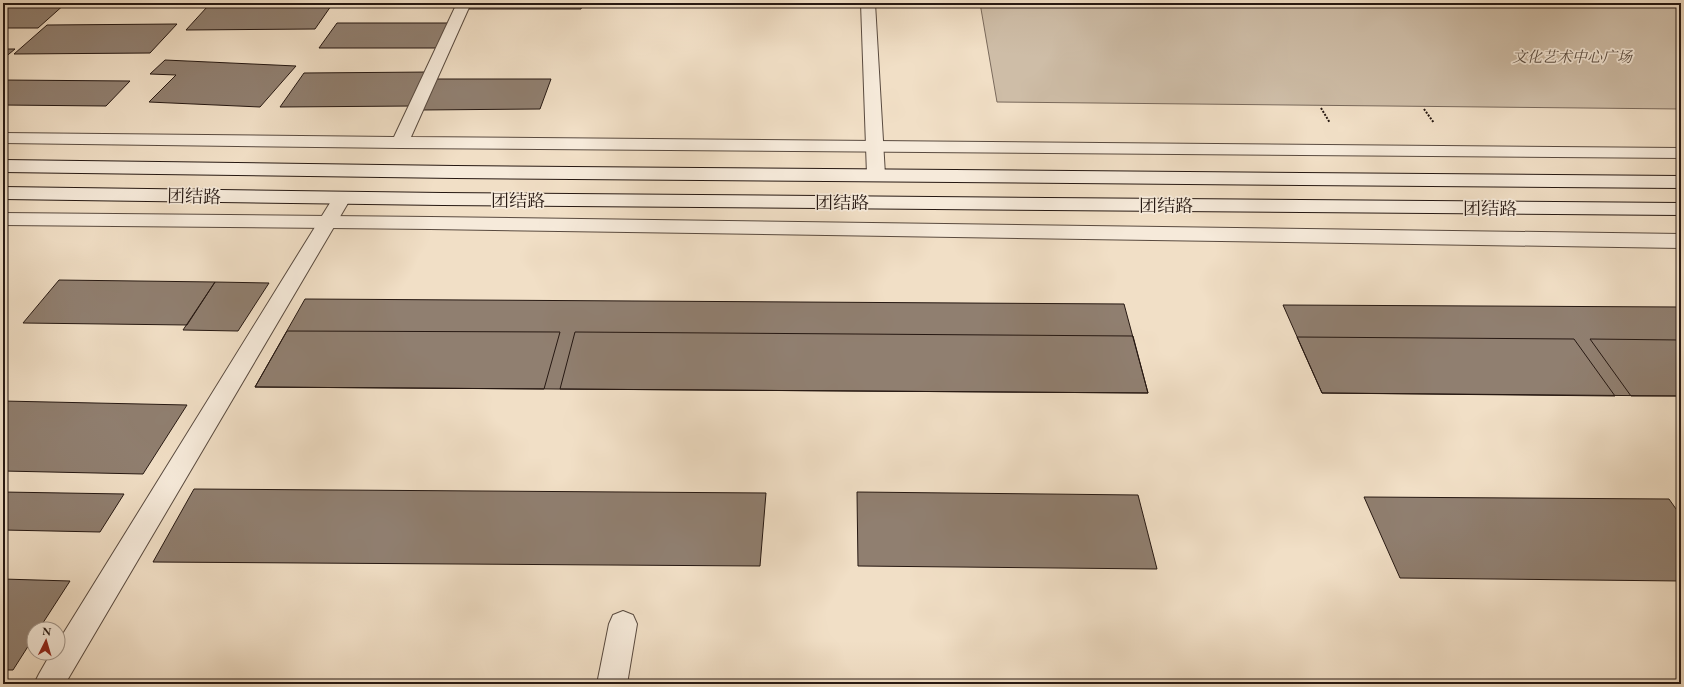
<svg xmlns="http://www.w3.org/2000/svg" width="1684" height="687" font-family="'EB Garamond','Noto Serif SC',serif">
<style>
.green{fill:#cebda7;stroke:#7a6a5c}
.building{fill:#907f70;stroke:#261812}
.lines{fill:none;stroke-linecap:round;stroke-linejoin:round}
.lane-casing{stroke:#594a3f;stroke-width:2}
.street-casing{stroke:#594a3f;stroke-width:2}
.secondary-casing{stroke:#261812;stroke-width:2}
.path{stroke:#261812;stroke-width:2;stroke-dasharray:2 1.5;stroke-linecap:butt}
.lane{fill:#f6eada;fill-rule:evenodd}
.street{fill:#f6eada;fill-rule:evenodd}
.secondary{fill:#f6eada;fill-rule:evenodd}
.labels{text-anchor:middle;dominant-baseline:central;stroke-width:3.5;stroke-linejoin:round;paint-order:stroke}
.far-park-label{font-size:15px;font-style:italic;fill:#584a3f;stroke:#f6eada}
.street-label{font-size:18px;fill:#261812;stroke:#f6eada}
</style>
<rect width="100%" height="100%" fill="#f1dfc6"/>
<filter id="stains"><feTurbulence type="fractalNoise" baseFrequency=".005" numOctaves="4"/><feColorMatrix values="0 0 0 0 .2 0 0 0 0 .09 0 0 0 0 .02 0 0 0 .5 -.17"/></filter>
<radialGradient id="worn" r=".72"><stop offset=".6" stop-color="#630" stop-opacity="0"/><stop offset="1" stop-color="#630" stop-opacity=".3"/></radialGradient>
<path class="green" d="M980,3H1681V109L997,102Z"/>
<path class="building" d="M3,3H66L38,28H3Z
M340,3H457L456,5H338Z
M472,3H583L581,9H469Z
M331,6L315,29L186,30L207,7Z
M337,23H452L438,48H319Z
M177,24L150,53L14,54L47,25Z
M3,49H15L3,59Z
M165,60L296,66L260,107L149,102L176,75L150,74Z
M431,72L413,106L280,107L304,73Z
M437,79H551L540,109L421,110Z
M3,80L130,81L106,106L3,105Z
M59,280L215,282L187,325L23,323Z
M215,282L269,283L238,331L183,330Z
M305,299L1124,304L1148,393L255,387Z
M1283,305L1681,307V396L1322,393Z
M287,331L560,332L544,389L255,387Z
M575,332L1133,336L1148,393L560,389Z
M1297,337L1574,339L1615,396L1322,393Z
M1590,339L1681,340V396H1631Z
M3,401L187,405L143,474L3,471Z
M194,489L766,493L760,566L153,562Z
M3,492L124,494L100,532L3,530Z
M857,492L1138,495L1157,569L858,566Z
M1364,497L1669,499L1681,516V581L1400,578Z
M3,579L70,581L39,629H34V637L13,670H3Z"/>
<g class="lines">
<defs>
<path id="lane" d="M861,3H875L885,175L882,179L876,181L870,179L867,175Z
M342,192L349,194L351,198L65,684H34L39,674L51,653H58V642L333,198L335,194Z
M623,611L633,615L637,624L627,684H597L609,624L613,615Z"/>
<path id="street" d="M457,3H471L411,137L1681,148V158L400,148L3,143V133L394,137Z
M3,213L430,217L1681,234V248L430,229L3,225Z"/>
<path id="secondary" d="M3,160L455,166L1681,176V188L455,178L3,172Z
M3,187L442,193L1681,203V215L442,205L3,199Z"/>
</defs>
<use href="#lane" class="lane-casing"/>
<use href="#street" class="street-casing"/>
<use href="#secondary" class="secondary-casing"/>
<path class="path" d="M1321,108L1330,123
M1424,109L1434,123"/>
<use href="#lane" class="lane"/>
<use href="#street" class="street"/>
<use href="#secondary" class="secondary"/>
</g>
<g class="labels">
<g class="far-park-label">
<text x="1572" y="56">文化艺术中心广场</text>
</g>
<g class="street-label">
<text transform="translate(194 196) rotate(1)">团结路</text>
<text x="518" y="200">团结路</text>
<text x="842" y="202">团结路</text>
<text x="1166" y="205">团结路</text>
<text x="1490" y="208">团结路</text>
</g>
</g>
<rect width="1684" height="687" fill="none" stroke="#f1dfc6" stroke-width="16"/>
<rect x="4" y="4" width="1676" height="679" fill="none" stroke="#261812" stroke-width="2"/>
<rect x="8" y="8" width="1668" height="671" fill="none" stroke="#261812"/>
<g transform="translate(46 641) rotate(5)"><circle r="19" fill="#f6eada" stroke="#a3968a"/>
<path d="M0-3L7 15L0 10L-7 15Z" fill="#8f2418"/>
<text y="-6" font-size="11" font-weight="bold" text-anchor="middle" fill="#261812">N</text>
</g>
<rect width="100%" height="100%" filter="url(#stains)"/>
<rect width="100%" height="100%" fill="url(#worn)"/>
</svg>
